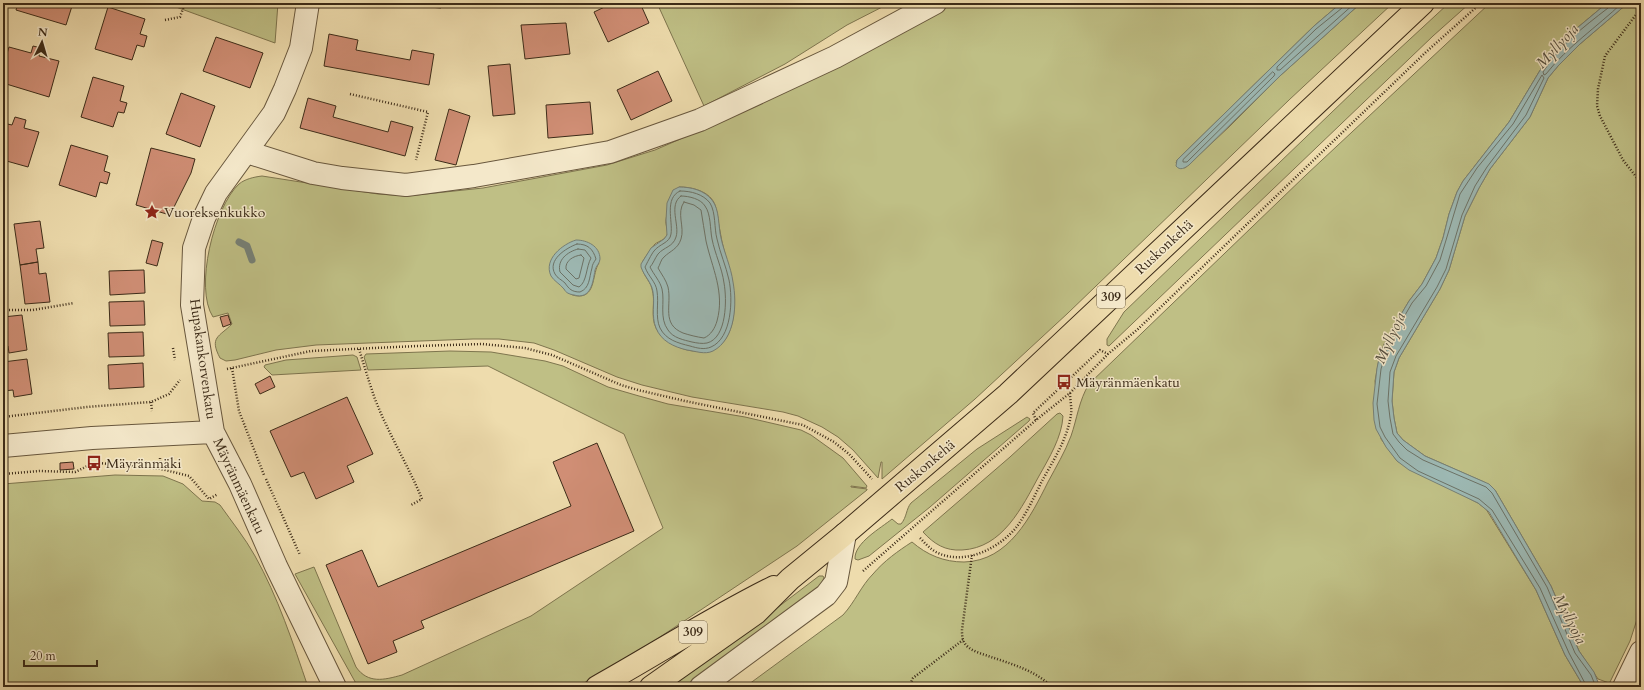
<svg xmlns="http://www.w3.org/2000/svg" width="1644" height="690" font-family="Cardo,serif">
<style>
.green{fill:#bfbf85;stroke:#7e754e;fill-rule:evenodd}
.water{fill:#9db9b4;stroke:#768076}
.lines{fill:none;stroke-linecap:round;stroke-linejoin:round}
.shore{stroke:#6c7266;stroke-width:1}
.stream{stroke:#768076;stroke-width:7}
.building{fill:#d08e75;stroke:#3c2b18}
.minor-casing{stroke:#68573d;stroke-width:24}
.major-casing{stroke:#3c2b18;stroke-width:24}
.path{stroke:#3c2b18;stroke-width:2.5;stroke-dasharray:1 2;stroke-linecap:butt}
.minor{stroke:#f4e8ca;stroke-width:22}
.major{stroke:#eedcad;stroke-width:22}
.labels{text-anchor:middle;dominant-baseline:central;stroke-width:3;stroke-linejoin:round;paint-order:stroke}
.shield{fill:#f4e8ca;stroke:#73644d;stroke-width:1}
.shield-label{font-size:13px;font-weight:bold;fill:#3c2b18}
.poi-label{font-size:14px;fill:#3c2b18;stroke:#f4e8ca;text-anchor:start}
.street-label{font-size:14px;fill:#3c2b18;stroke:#f4e8ca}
.water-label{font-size:15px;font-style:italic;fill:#544e3f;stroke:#f4e8ca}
</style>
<rect width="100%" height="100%" fill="#eedcad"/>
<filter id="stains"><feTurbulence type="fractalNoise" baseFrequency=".005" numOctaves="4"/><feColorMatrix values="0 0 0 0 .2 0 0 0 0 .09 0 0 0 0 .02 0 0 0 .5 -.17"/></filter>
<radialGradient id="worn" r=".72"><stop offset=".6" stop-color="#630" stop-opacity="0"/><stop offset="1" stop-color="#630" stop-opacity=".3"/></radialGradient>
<path class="green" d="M165,3H278L275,43Z
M657,3H890L847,25L785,64L704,106Z
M948,3H1341L1314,26L1177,160L1176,163L1185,168L1229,127L1281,75L1361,3H1393L1289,100L1068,313L975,399L882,479V462H881L878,478L853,450L838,437L822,427L798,416L783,412L692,397L642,385L617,377L554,350L534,343L499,339H473L316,345L276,350L235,360L226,361L220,358C209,337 219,337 232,324L228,313L213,317C194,288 214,207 239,184C245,179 254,177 262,176L378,194L407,196L483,188L607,165L655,150L701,130L903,25ZM679,187C692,187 710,191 715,205C718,213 718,223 720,231C724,258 736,281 734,308C734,319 730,337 721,344C703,360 666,348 656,328C650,316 656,301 652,289C650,279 639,273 643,261C644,259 653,246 655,244C659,241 665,240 667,235C669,230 665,225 666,220C666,214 676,194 679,187ZM599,263C592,273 596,296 579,296C570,296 565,291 561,284Z
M1449,3H1470L1433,36L1110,345L1109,346L1107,345V339L1124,312L1356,89Z
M1490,3H1607L1559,43L1545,62L1509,122L1463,181L1457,192L1449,214L1443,238L1436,258L1422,284L1409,301L1384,344L1380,354L1375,381L1381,439L1397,461L1478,503L1486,509L1536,590L1565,655L1584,687H745L843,615C855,602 861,586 873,574C884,561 898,551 912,542C927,555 944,562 964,562C1009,561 1031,516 1048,482C1056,467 1065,452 1071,436C1077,419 1079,400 1089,384L1306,175Z
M1628,3H1641V607L1630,641L1610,682L1609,683L1598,679L1579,651L1551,586L1495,490L1484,482L1425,456L1403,440L1397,433L1394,418L1392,401L1394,372L1399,358L1440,289L1449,270L1465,216L1479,188L1490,169L1530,117L1548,78L1558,66L1580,44Z
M450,351L491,352L545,361L563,366L608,387L639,396L668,404L745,417L801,430L811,435L843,458L867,486L866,488L851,486V487L867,489V490L797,546L651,643L577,687H358L295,574L314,567L356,667C368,684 384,680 402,675L531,616L663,528L624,434L488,366L368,370L364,357L366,354Z
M353,355L357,357L361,370L272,375L264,367L265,365L286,360Z
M1060,413L1063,416C1062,437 1049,458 1039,476C1022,507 1003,548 962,550C945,551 934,544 923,532L1010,457L1057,414Z
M1027,417L1030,419L1029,421L930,507L869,556L858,560L855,559C854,543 881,528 892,519L898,524H901C907,517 906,509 911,503L977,449Z
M115,475L163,476L183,484L202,501L215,502L220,505C232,522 245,538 255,556C278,597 293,643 308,687H8L3,675V484Z
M819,576H823L824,578L819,589L685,687H667L765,617Z"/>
<path class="water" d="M1341,3H1361L1281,75L1189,165C1185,168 1180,171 1176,166L1177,160L1314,26Z
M1607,3H1628L1580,44L1558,66L1548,78L1530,117L1490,169L1479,188L1465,216L1449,270L1440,289L1399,358L1394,372L1392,401L1394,418L1397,433L1403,440L1425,456L1489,484L1495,490L1551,586L1579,651L1594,672L1600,687H1584L1565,655L1536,590L1489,512L1478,503L1409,470L1397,461L1386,447L1376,429L1374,420L1373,403L1377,368L1380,354L1391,331L1409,301L1422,284L1436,258L1443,238L1449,214L1457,192L1463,181L1509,122L1545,62L1559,43Z
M679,187C691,187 704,190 712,200C720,210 718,226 721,238C724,252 731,267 733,282C737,303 736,339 713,351C705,355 695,351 687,350C674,347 661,341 656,328C651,316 655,303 653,292C652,283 644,276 641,267V264L651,248L664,239L667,235L666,220L667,203L673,190Z
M576,240C587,240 600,246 600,259C600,263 596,266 595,270C593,282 591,300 574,295C569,294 566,293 564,289C560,284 554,281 551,276C543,259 563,244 576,240Z"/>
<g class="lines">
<path class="shore" d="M1343,3L1342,8L1316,29L1277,67V70H1280L1355,3
M1609,3L1608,8C1581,29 1562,43 1543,72L1544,75L1546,74C1568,46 1597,27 1622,3
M1273,72L1275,74L1274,76L1187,162H1183V160Z
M680,191C691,191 703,194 710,203C716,213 714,228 717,239C720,253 726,266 729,280C733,299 732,338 711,347C704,350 697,348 690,346C678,343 666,340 660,328C655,317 659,303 657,291C656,282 648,276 645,267C646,265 652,253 654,251C659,244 670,243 671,234C673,221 664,198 680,191Z
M681,196C689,196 701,199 705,206C711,214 710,229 712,239C715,254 722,268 724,283C727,299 727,338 707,343C702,344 697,343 692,342C684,340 673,338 668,330C659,318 665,302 662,289C660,281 654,275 650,267C653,264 655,258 658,254C664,247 673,247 676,237C680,225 668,205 681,196Z
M684,202L694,205L701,210C703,220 704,231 706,241C712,268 725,292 717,321C715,328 711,335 704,338C697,337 689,335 683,333C661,324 672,305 668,287C666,280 662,275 658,268C660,265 661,259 664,257C670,251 678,249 681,239C685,227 676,213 684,202Z
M577,244C588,244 593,249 596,259C594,262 592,265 592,268C589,278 590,288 580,292C572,292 569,289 565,283C562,280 557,278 555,274C547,260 566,248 577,244Z
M578,249L585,250L591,258C586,267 587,282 579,287L573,285L560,272C557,260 567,252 578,249Z
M581,255L584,258L579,278L576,279L566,269C565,261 573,256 581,255Z
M1587,687L1569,653L1540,588L1492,510L1479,499L1418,471L1400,458L1385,437L1380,427L1377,404L1381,369L1388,345L1412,303L1426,286L1440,260L1460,194L1477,168L1513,124L1542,75L1544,78L1526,115L1487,167L1475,186L1462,215L1446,269L1437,287L1396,356L1390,372L1388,401L1390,418L1393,434L1399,442L1407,450L1423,460L1486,487L1492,493L1547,587L1575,653L1591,675L1596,687"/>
<path class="stream" d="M239,242L247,246L252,260"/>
</g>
<path class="building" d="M18,3H73L66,25L16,10Z
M382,3H441V8Z
M613,3H640L649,23L608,42L594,12Z
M108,7L145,19L140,34L147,36L144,47L137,45L132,60L95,49Z
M566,23L570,54L525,59L521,25Z
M329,34L358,40L356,50L410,60L412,50L434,54L429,85L324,66Z
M216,37L263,53L250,88L203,71Z
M33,46L41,48L39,56L59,61L49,97L3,83V67L9,47L31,53Z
M510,64L515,114L493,116L488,66Z
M658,71L672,101L631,120L617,90Z
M93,77L124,86L120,101L127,103L124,113L118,112L113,127L81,117Z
M181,93L215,106L200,147L166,134Z
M308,98L336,106L333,117L388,132L391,121L413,127L405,156L300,128Z
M590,102L593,134L548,138L546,105Z
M449,109L470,116L456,165L435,160Z
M15,117L26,120L24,128L39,132L28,167L3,160V123L12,125Z
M71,145L108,156L104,171L110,173L107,184L100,182L96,197L59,185Z
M151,148L195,159L191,173L170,215L136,205Z
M40,221L44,248L36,249L38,262L20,265L14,224Z
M152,240L163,243L157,266L146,263Z
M38,262L39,274L46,273L50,302L25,304L20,265Z
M144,270L145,293L110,295L109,271Z
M144,301L145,325L110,326L109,302Z
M22,315L27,350L9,353L8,346L3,347V317Z
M228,315L231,324L223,327L220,317Z
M143,332L144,356L109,357L108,333Z
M27,359L32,394L14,397L13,390L3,391V362Z
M143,363L144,387L109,389L108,365Z
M270,376L275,387L260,394L255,384Z
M347,397L373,454L347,466L354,482L316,499L304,472L291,477L270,431Z
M597,443L634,531L421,621L424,628L393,641L397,652L368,664L326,565L362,550L378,587L571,506L553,462Z
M73,462L74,469L60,470V463Z"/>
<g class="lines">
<defs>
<path id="minor" d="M308,3L301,48L285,89L274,113L216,193L204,218L194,248L192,305L213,432L240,484L276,566L335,687
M247,152L313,173L342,178L406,185L474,176L610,152L700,120L835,57L935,3
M3,446L92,438L213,432
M701,687L826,595L836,582L845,534
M1624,687L1641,652"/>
<path id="major" d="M597,687C656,654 713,617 774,587
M651,687L756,613L790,579L845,534L1008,394L1423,3"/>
</defs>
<use href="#minor" class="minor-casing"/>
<use href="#major" class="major-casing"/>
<path class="path" d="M1641,8L1605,56L1598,89L1597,106L1600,116L1623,160L1641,183
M165,20L180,17L185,3
M350,94L428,112L416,160
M3,310H33L74,303
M173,348L175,360
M359,349C364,365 369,382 375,399C388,433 408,465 422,499L411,505
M232,368L239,411L264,475
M227,369L311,351L417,346L482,344L525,348L552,355L621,385L638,390L685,401L803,425L834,442L849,454L872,479
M151,402L152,411
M3,417L87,407L151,402L169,394L180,380
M1036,420L1033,413L1100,350L1108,354
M160,458L161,468
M99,463L161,469L189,476L209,499L218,494
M3,474L39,471L75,472L94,463
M266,479L300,555
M920,538C925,543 929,548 936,552C963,566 996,550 1015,529C1026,515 1034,497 1042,481C1053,461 1068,438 1071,414C1072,408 1070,400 1070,393
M972,555L962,630C962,636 962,642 968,647C974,652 983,654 991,657C1012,664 1036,671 1052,687
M863,571L1036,420L1070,393L1108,354L1138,329L1426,52L1481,3
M909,687L913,678L963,640"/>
<use href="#minor" class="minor"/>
<use href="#major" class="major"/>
</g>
<defs>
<symbol id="sight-bare" viewBox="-9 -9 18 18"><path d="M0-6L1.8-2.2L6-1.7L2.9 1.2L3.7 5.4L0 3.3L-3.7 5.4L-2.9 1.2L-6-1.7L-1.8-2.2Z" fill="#8f2418" stroke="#f4e8ca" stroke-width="2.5" paint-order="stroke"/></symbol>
<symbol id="bus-bare" viewBox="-9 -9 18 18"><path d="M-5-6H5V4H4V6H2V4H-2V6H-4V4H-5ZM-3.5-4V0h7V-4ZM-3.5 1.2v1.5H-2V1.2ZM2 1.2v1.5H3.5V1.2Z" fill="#8f2418" stroke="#f4e8ca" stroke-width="2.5" paint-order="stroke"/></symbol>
</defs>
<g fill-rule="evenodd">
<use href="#sight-bare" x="141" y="201" width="22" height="22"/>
<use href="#bus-bare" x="1053" y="371" width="22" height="22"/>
<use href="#bus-bare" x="83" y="452" width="22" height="22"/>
</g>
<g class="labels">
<g class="shield">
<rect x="1097" y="286" width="28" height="22" rx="3"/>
<rect x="679" y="621" width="28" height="22" rx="3"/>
</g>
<g class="shield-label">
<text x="1111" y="297">309</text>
<text x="693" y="632">309</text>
</g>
<g class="poi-label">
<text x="164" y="212">Vuoreksenkukko</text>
<text x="1076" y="382">Mäyränmäenkatu</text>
<text x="106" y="463">Mäyränmäki</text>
</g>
<g class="street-label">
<text transform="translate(1164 247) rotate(-43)">Ruskonkehä</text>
<text transform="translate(203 359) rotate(82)">Hupakankorvenkatu</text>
<text transform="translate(925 466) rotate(-40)">Ruskonkehä</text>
<text transform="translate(239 486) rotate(65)">Mäyränmäenkatu</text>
</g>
<g class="water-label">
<text transform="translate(1557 46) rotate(-47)">Myllyoja</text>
<text transform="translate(1390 338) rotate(-66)">Myllyoja</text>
<text transform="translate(1570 619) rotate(63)">Myllyoja</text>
</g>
</g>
<rect width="1644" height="690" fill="none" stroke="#eedcad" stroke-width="16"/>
<rect x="4" y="4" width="1636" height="682" fill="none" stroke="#3c2b18" stroke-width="2"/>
<rect x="8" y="8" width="1628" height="674" fill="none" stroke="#3c2b18"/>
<g transform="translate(42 42) rotate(5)" stroke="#f4e8ca" stroke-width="3" paint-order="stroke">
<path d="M0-3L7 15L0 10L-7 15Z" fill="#3c2b18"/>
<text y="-6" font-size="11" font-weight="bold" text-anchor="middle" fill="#3c2b18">N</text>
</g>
<path d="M24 660v6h73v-6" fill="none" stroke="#3c2b18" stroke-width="2"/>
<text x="30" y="660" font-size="12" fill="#3c2b18" stroke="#f4e8ca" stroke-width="3" paint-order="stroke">20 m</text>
<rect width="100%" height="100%" filter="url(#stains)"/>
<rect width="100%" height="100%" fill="url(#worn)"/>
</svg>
